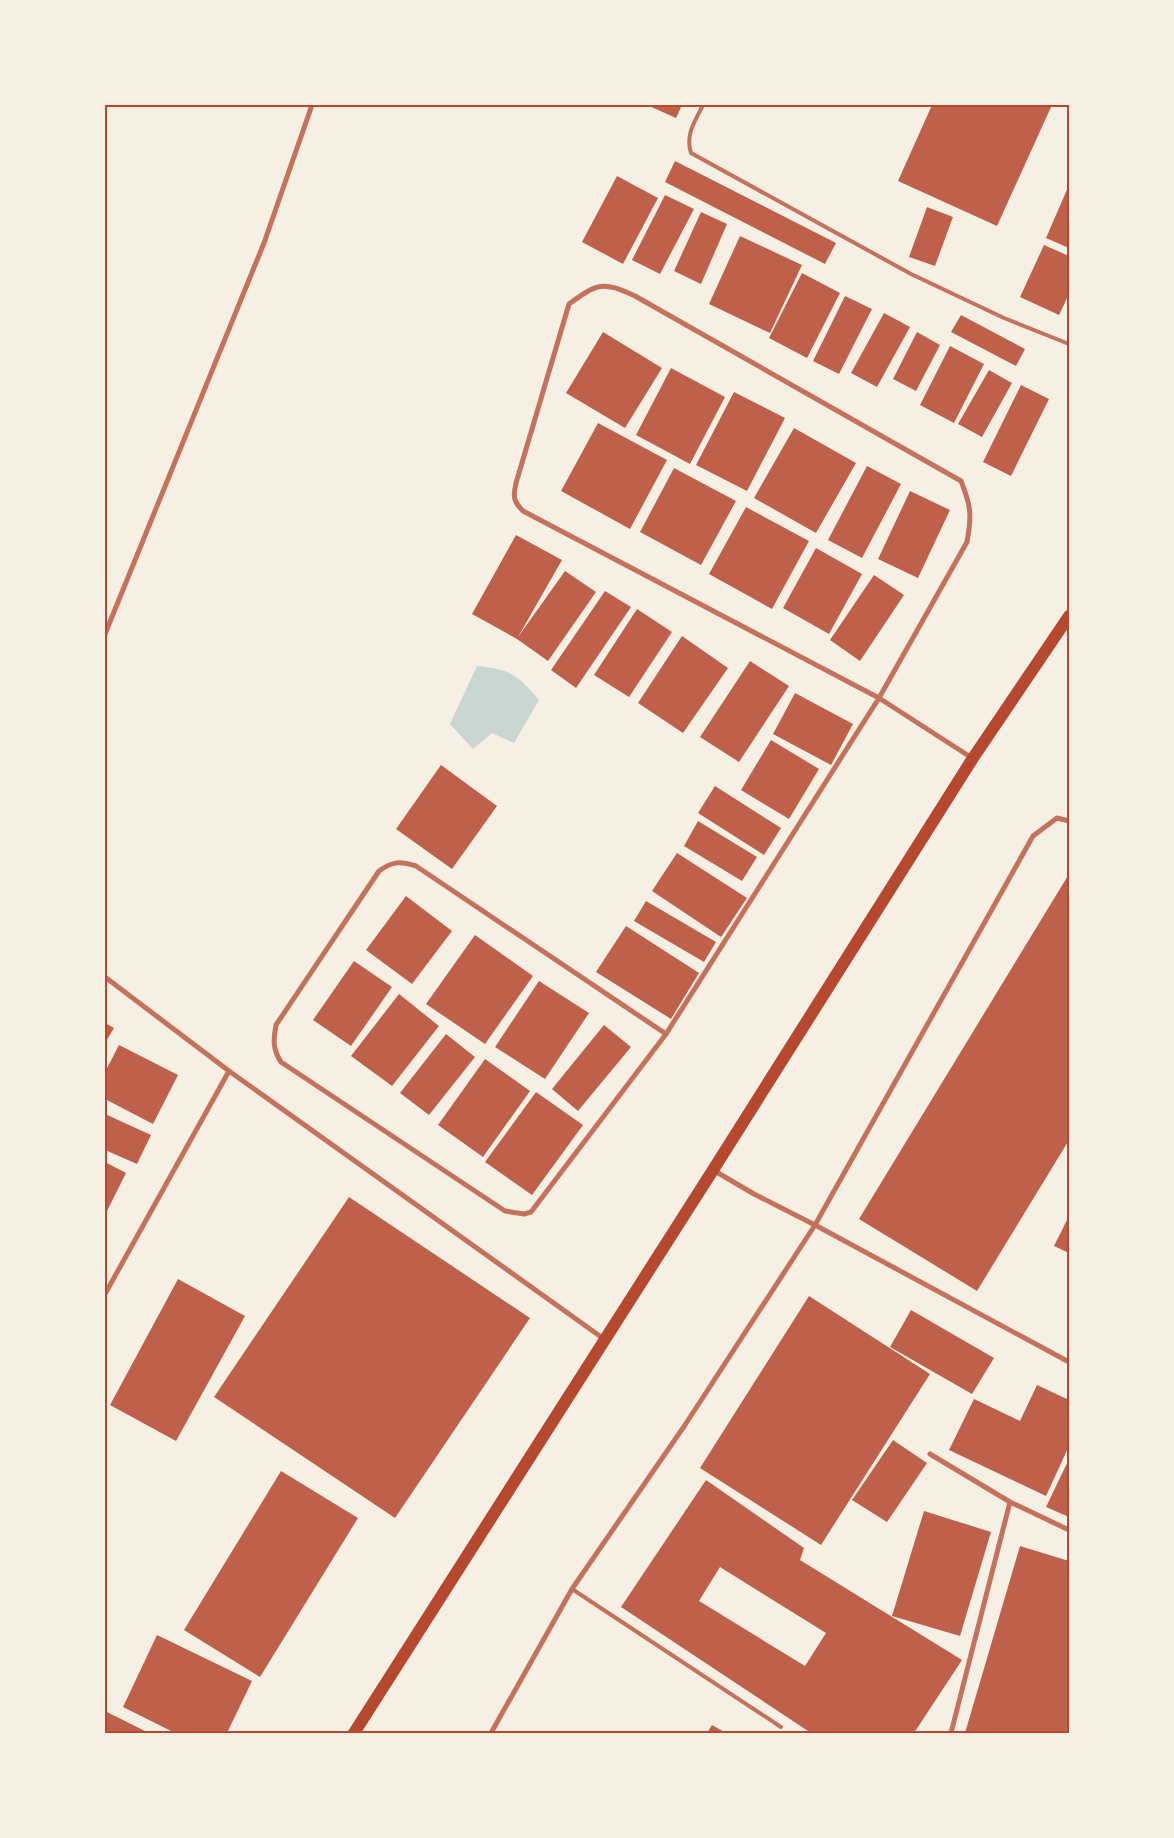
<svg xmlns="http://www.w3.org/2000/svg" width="1174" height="1838" font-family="'PT Sans Narrow',sans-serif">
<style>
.water{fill:#c9d6d2}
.building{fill:#bf614a;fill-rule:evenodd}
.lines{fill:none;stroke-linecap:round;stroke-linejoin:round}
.service{stroke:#c5725c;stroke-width:4}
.minor{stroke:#c5725c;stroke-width:5}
.primary{stroke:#b5482f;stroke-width:12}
.neatline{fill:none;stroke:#b5482f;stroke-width:2}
</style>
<rect width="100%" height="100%" fill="#f6efe4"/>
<path class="water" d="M477,666C510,669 518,675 539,700L514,743L492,733L473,749L450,724Z"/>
<path class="building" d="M647,105H682L676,118Z
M932,105L1051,107L997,226L898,181Z
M675,161L836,243L825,264L665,182Z
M617,176L658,198L623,264L582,242Z
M1069,185V248L1046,238Z
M665,195L694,209L660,274L632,260Z
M927,207L953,217L935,266L909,257Z
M701,212L727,224L701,284L674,271Z
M740,236L802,265L770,333L709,304Z
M1044,245L1069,256V294L1059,315L1020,297Z
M802,273L840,293L807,358L769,338Z
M845,296L872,309L839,374L813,361Z
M884,313L910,327L877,387L851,373Z
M961,315L1025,349L1016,366L951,332Z
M603,332L662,368L625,428L566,393Z
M917,332L940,345L916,391L893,379Z
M950,346L984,364L954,423L920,405Z
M671,368L725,397L690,464L636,435Z
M989,370L1012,383L982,437L958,424Z
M1021,385L1049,399L1011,476L983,462Z
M734,392L785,418L747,491L696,465Z
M598,423L667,460L630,529L561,491Z
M794,428L856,463L816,533L754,498Z
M867,466L901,484L862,558L828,540Z
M674,468L736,501L701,565L640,532Z
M910,491L950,510L918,578L878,559Z
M746,507L809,541L772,609L709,574Z
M516,535L562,560L518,637L565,571L596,592L548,661L517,639L472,614Z
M816,548L862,574L829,634L783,608Z
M874,575L904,595L860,661L830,640Z
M605,591L631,607L576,688L551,670Z
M637,609L672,632L629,697L594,675Z
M682,636L728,668L683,733L638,703Z
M750,661L789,686L739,762L700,737Z
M795,693L853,724L831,765L773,734Z
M771,740L819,769L789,819L741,790Z
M441,765L497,806L452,869L396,829Z
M715,786L781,828L764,855L698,813Z
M698,821L757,857L742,881L684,846Z
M677,853L747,898L721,937L652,891Z
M1069,874V1140L977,1291L859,1219Z
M406,896L452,931L412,984L366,950Z
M646,901L716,942L704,962L634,921Z
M626,926L699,973L671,1019L596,972Z
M475,935L533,976L485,1044L426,1004Z
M354,961L392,987L351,1046L313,1020Z
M539,981L589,1013L545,1079L495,1047Z
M399,994L439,1026L392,1086L351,1056Z
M105,1023L114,1028L105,1043Z
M604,1025L631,1047L578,1111L552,1089Z
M446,1034L475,1057L429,1115L400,1093Z
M119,1045L178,1075L153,1124L105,1099V1072Z
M485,1059L530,1091L483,1157L438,1125Z
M536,1092L583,1125L532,1195L485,1162Z
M105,1114L151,1135L137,1164L105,1150Z
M105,1162L126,1173L105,1215Z
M349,1197L530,1318L395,1518L214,1397Z
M1069,1216V1253L1054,1246Z
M178,1279L245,1316L176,1441L110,1405Z
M809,1296L930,1374L821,1545L700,1468Z
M911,1310L994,1358L972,1394L890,1347Z
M1037,1385L1069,1400V1446L1046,1496L949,1450L974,1399L1020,1421Z
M893,1440L927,1463L887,1522L852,1500Z
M1069,1459V1517L1046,1507Z
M281,1471L358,1518L260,1677L184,1630Z
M706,1480L804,1548L800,1560L962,1660L914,1733H811L621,1607ZM720,1567L826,1633L805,1666L699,1601Z
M924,1511L991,1532L960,1636L892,1616Z
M1020,1546L1069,1561V1724L1066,1733H965Z
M157,1635L252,1681L227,1733H175L123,1707Z
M105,1711L149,1733H105Z
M712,1725L726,1733H707Z"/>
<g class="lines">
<path class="service" d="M703,105C695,121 685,135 691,153L911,274L1004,318L1069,344
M572,1589L781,1727"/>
<path class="minor" d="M105,634L264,243L312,105
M105,977L229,1071L604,1339
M666,1034L416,866C400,861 393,861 379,871L276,1025C273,1040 273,1050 281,1062L505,1211L524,1214L531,1212L666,1034L879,698L967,542C972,515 971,506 961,481L635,296C602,281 598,283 569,304L516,483C513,496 513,501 523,511L879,698L972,758
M713,1170L754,1194L815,1225L1069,1362
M105,1294L229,1071
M930,1454L1010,1502L1069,1530
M491,1733L572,1589L685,1425L815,1225L1033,836L1057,818L1069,821
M951,1733L1010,1502"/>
<path class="primary" d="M354,1733L713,1170L973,758L1069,616"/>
</g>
<rect width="1174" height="1838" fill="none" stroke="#f6efe4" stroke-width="212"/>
<rect x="106" y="106" width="962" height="1626" class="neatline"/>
</svg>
